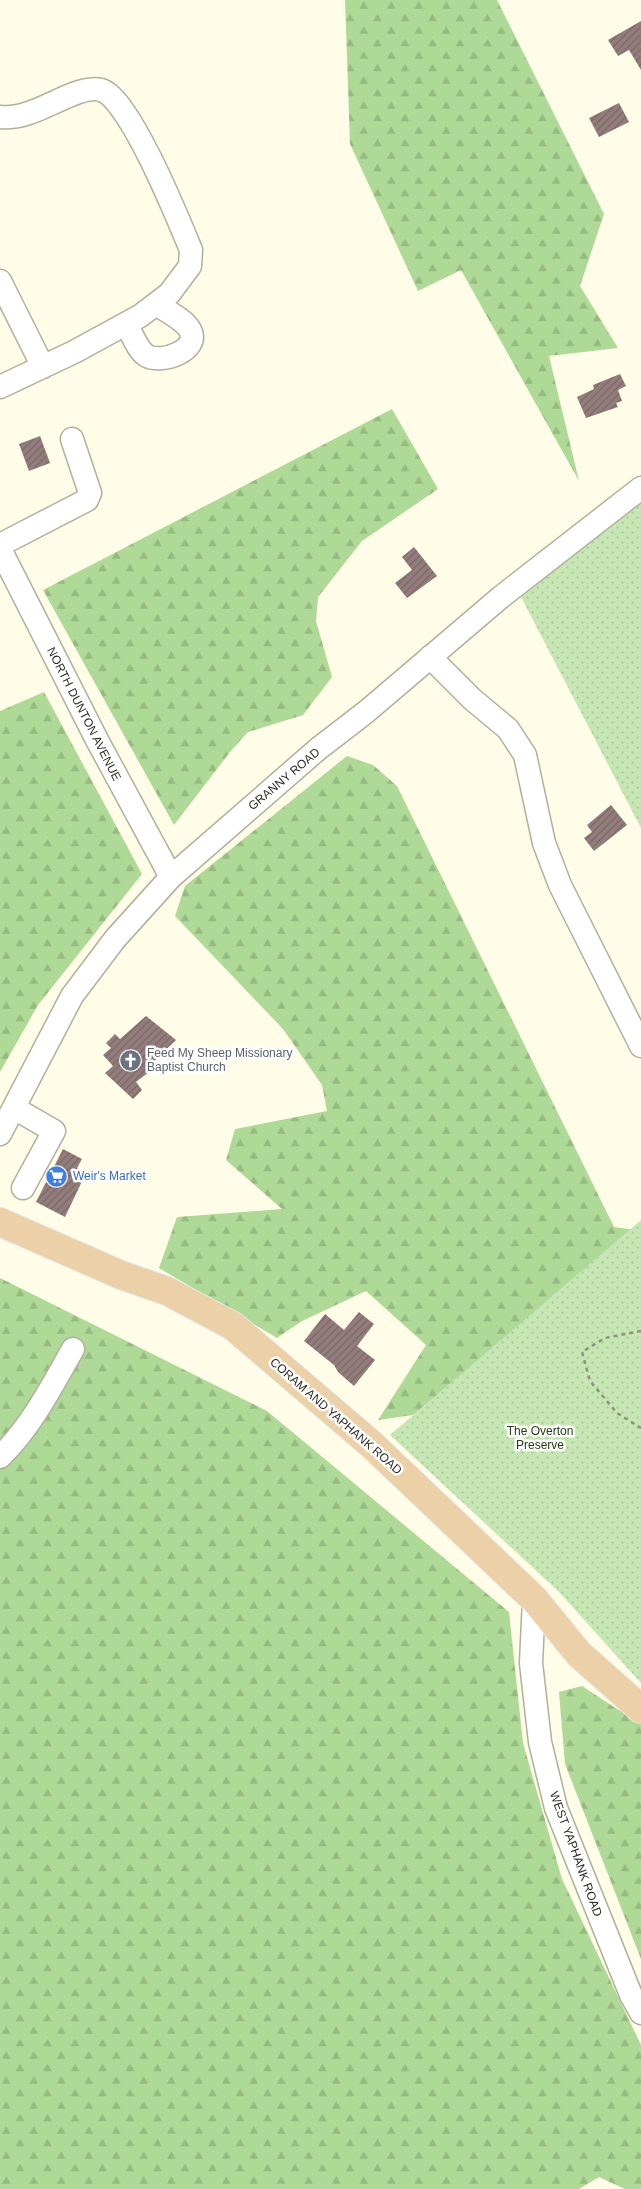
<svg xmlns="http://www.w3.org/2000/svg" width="641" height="2189" font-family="Helvetica,sans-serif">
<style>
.forest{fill:url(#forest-firs)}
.park{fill:url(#park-dots)}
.building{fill:url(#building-hatch)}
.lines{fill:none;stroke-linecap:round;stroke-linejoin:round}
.minor-casing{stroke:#b2b09c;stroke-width:25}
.major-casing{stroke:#e5e5e4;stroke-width:30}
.path{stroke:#918f81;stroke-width:2.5;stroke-dasharray:4 4;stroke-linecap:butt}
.minor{stroke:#fff;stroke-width:22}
.major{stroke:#ecd0a7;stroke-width:28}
.labels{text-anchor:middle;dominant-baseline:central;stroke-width:5;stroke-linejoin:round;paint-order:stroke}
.street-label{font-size:12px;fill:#2a2921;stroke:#fff}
.worship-label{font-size:12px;fill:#5b616d;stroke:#fff;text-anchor:start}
.shop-label{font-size:12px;fill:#366cbe;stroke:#fff;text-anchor:start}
.park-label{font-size:12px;fill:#243f11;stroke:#fff}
</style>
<defs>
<pattern id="forest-firs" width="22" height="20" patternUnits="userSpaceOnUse" patternTransform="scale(1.25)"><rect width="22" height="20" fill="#aed996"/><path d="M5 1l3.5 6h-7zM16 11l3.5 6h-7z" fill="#96ba81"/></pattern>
<pattern id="park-dots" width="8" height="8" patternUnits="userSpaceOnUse" patternTransform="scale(1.25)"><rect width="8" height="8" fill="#c6e7b4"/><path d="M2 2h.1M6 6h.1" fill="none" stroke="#aac69a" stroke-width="1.8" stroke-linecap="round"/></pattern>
<pattern id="building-hatch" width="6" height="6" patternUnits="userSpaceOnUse" patternTransform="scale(1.25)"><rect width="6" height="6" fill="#937d7c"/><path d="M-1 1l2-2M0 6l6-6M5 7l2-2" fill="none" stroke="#786665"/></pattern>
</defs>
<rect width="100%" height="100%" fill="#fffce7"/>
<path class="forest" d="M345,0H497L604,214L580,286L618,348L549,356L579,481L461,270L418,291L350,144Z
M392,409L438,489L362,541L318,597L316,621L332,677L303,715L248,732L230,752L174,825L43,590Z
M44,692L142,874L38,1005L0,1072V711Z
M347,756L373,765L397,786L614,1227L636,1230L413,1415L378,1420L426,1345L366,1291L302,1321L277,1338L159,1268L177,1217L282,1209L226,1160L235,1129L327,1111L322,1085L283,1029L175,916L185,886Z
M0,1278L267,1411L509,1612L523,1743L562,1879L641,2045V2189H625L599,2177L579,2189H0Z
M582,1686L617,1709L641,1721V1959L565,1764L559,1692Z"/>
<path class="park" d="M641,502V828L520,595Z
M641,1220V1683L559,1592L390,1435Z"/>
<path class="building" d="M641,21V70L629,50L618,56L608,40Z
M619,103L629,122L599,137L589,118Z
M620,374L626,386L618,390L622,401L616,403L618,407L586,418L577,397L594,389L593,385Z
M40,436L50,463L29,471L19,444Z
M414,547L437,576L407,598L395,583L412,570L402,557Z
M611,805L627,825L594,851L584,838L592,832L587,825Z
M146,1016L176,1040L149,1066V1072L136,1082L142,1090L133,1099L105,1073L113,1066L103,1055L111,1048L106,1043L115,1034L120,1039Z
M63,1149L82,1159L77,1168L86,1173L65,1217L36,1202Z
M359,1312L374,1324L357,1346L375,1360L354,1386L338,1372L334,1365L304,1341L325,1314L344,1330Z"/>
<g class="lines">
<defs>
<path id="minor" d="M0,117C27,120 54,100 79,92C86,90 95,88 101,90C129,97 179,221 191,250L190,266L169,294L140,316L74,352L0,387
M0,281L43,367
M126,324C132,333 137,350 147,356C162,364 201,350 190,330C184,319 166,311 156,304
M0,545L87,500L90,493L72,439
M0,549L97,740L171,877
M430,657L472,699L508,729L525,755L544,843L560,885L641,1046
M14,1108L54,1131L23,1188
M0,1134L72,996L115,939L171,877L318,749L366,712L501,597L641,488
M0,1457C31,1427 52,1386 73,1349
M534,1599L531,1663L540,1742L556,1808L631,1995L641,2013"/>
<path id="major" d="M0,1222L121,1275L167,1291L233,1326L371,1444L534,1599L579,1654L641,1709"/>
</defs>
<use href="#minor" class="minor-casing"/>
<use href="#major" class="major-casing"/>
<path class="path" d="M641,1331L605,1338L582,1352L590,1381L617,1413L641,1428"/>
<use href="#minor" class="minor"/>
<use href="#major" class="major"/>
</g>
<defs>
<symbol id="church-disc" viewBox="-11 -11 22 22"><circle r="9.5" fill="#6b7280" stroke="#fff"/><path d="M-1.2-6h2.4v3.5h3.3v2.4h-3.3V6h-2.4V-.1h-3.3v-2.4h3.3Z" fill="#fff"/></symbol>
<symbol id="supermarket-disc" viewBox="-11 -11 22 22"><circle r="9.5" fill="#3f7fe0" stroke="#fff"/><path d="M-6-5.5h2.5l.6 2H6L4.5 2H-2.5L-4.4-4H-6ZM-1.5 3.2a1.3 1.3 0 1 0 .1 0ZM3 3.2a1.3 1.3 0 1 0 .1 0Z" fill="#fff"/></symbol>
</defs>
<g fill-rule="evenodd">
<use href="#church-disc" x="118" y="1048" width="25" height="25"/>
<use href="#supermarket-disc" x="44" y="1164" width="25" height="25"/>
</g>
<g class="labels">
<g class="street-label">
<text transform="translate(84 714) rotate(63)">NORTH DUNTON AVENUE</text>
<text transform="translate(284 779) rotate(-40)">GRANNY ROAD</text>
<text transform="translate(336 1416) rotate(41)">CORAM AND YAPHANK ROAD</text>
<text transform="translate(576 1854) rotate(70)">WEST YAPHANK ROAD</text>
</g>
<g class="worship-label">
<text x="147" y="1053">Feed My Sheep Missionary<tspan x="147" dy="14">Baptist Church</tspan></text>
</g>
<g class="shop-label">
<text x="73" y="1176">Weir's Market</text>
</g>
<g class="park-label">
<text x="540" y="1431">The Overton<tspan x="540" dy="14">Preserve</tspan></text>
</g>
</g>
</svg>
